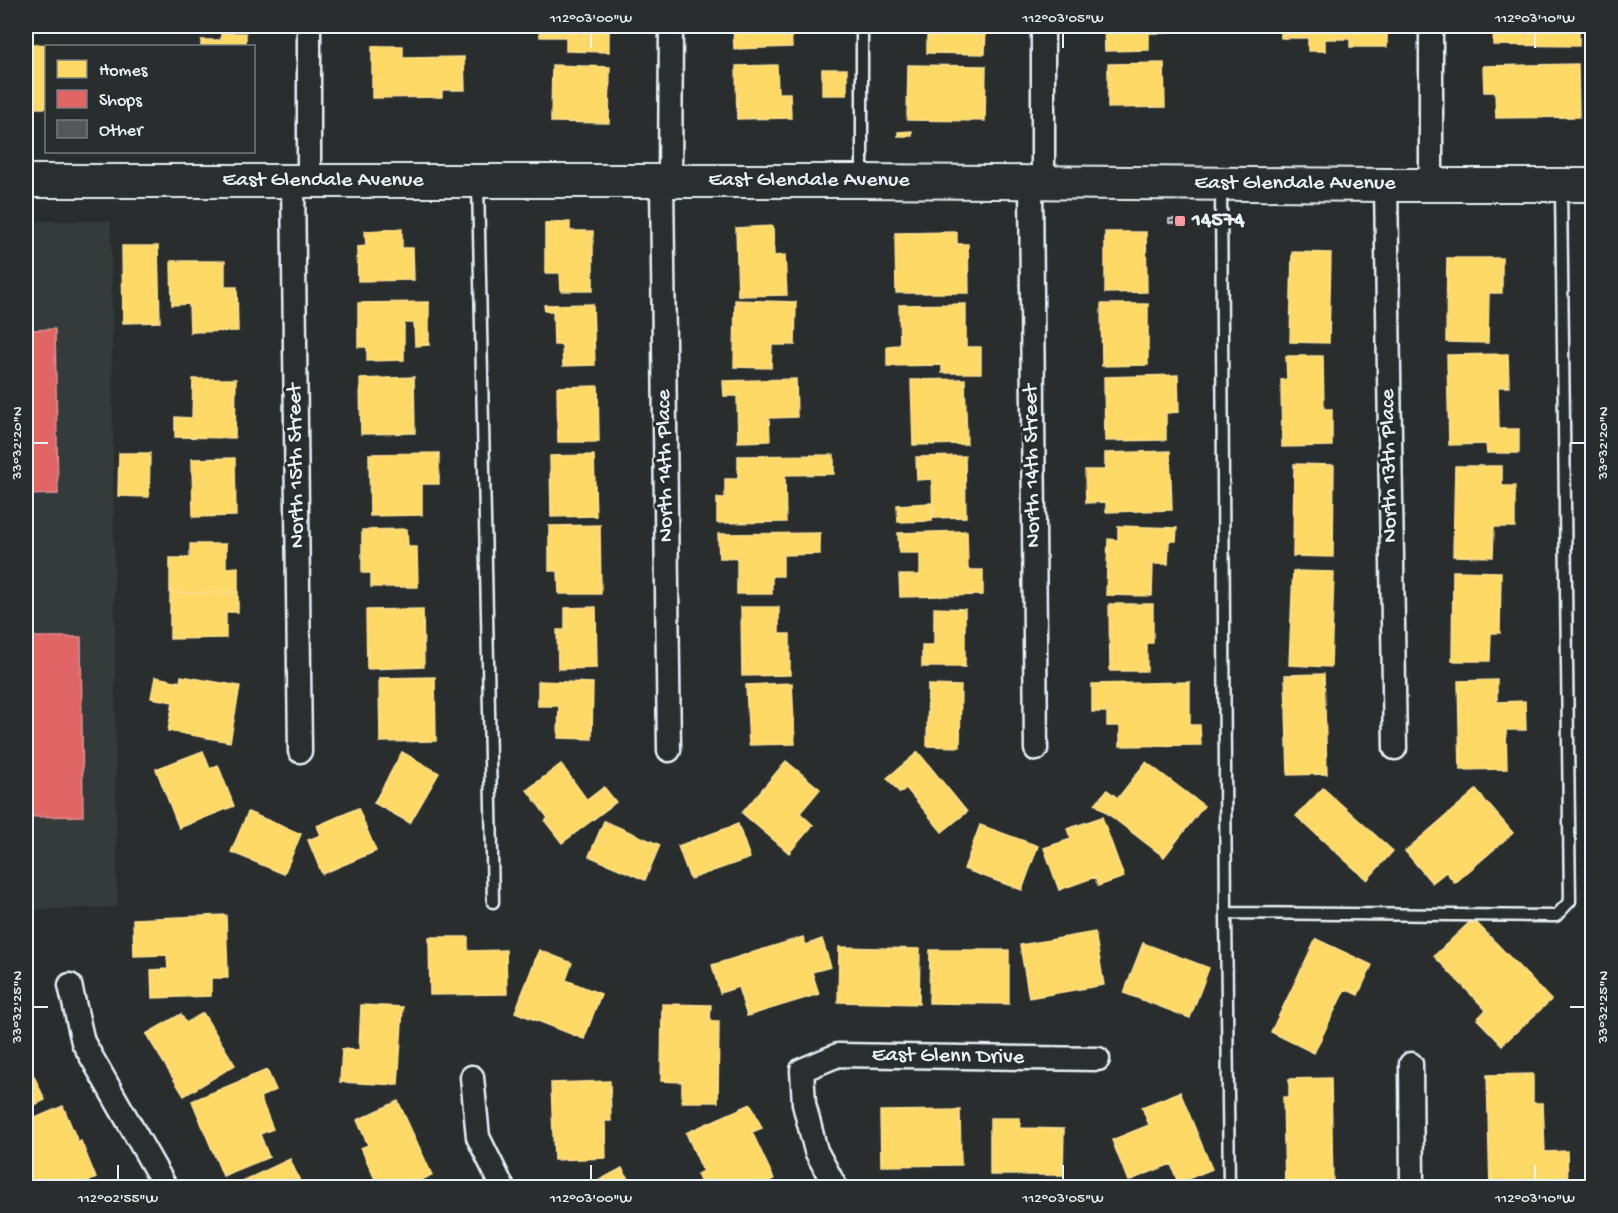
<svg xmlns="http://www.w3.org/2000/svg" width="1618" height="1213" font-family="'Gochi Hand',sans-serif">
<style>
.built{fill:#363a3b}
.homes{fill:#ffd966;stroke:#f8e092;stroke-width:1.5}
.shops{fill:#e06666;stroke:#e29092;stroke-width:1.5}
.building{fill:#535759;stroke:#e8f1f8;stroke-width:1.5}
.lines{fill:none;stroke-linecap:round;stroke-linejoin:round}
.lane-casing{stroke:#e8f1f8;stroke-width:15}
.street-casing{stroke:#e8f1f8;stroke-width:27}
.secondary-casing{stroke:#e8f1f8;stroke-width:36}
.lane{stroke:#2a2d2e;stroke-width:10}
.street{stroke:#2a2d2e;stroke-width:22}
.secondary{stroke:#2a2d2e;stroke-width:32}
.ticks{fill:none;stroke:#e8f1f8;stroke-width:2}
.poi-dot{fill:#ff9aa2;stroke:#2a2d2e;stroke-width:2}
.labels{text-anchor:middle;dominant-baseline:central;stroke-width:6;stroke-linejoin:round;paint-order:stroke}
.street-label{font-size:22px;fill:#e8f1f8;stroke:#2a2d2e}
.poi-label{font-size:22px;font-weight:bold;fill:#e8f1f8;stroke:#2a2d2e;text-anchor:start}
.neatline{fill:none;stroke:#e8f1f8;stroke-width:2}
.ticks-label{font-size:15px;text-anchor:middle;fill:#e8f1f8}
</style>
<rect width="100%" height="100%" fill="#2a2d2e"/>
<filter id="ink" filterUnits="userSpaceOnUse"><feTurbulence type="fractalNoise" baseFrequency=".0167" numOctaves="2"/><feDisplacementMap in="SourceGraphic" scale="12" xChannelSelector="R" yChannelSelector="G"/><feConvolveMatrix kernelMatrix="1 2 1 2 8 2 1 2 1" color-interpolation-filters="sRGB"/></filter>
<g filter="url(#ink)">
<path class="built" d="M26,221H111L117,907L26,910Z"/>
<path class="homes" d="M228,26H253V30L228,29Z
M540,26H609V52L566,51V37H540Z
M733,26H791L792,47L734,49Z
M927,26H986L985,54L927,53Z
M1104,26H1168V33H1149V50L1105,51Z
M1281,26H1387V47H1350V39H1325V51H1308V38H1281Z
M1494,26H1579V46L1493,45Z
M221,33H246V46H201V40H221Z
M26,44L60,45L46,46V108H26Z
M372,46H403V58L464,57L465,90H442V97L372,98Z
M1164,63L1165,107L1108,108V64Z
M1578,64L1579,117L1496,118L1495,92H1484L1483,66Z
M552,65L610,67L609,123L551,122Z
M777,65L778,93H790L791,118L737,119L736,66Z
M908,65L986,66L985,121L907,120Z
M822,69H847V95H822Z
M912,131V136H898V132Z
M570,222V231H593V291H561L560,273H545V223Z
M773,226L774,256L785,255L787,295L738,296L736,228Z
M402,229V248H413L414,280L358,281L357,247L366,246L365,231Z
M957,232V244H968L969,293H896L895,233Z
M1105,232H1146L1147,292L1105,293Z
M122,246H158L160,322L123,323Z
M1292,252L1331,253L1329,343L1290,342Z
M1447,258H1502V293H1489L1488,343L1446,342Z
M171,261H225V287H237L238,331L190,332L189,304L172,305Z
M735,300L796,302L795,345H772L771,368L734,367Z
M429,302V345L415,346L414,323H404V360L367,361V347H358V303Z
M593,304L595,365L563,366L562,345H554L553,311H545L544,305Z
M966,304V347H981V373H942V365L887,366V346L900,345L899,305Z
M1101,304H1148V365L1102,366Z
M1508,354L1509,387H1498L1499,429H1519V453H1487L1486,444L1449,445L1447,355Z
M1286,356H1323L1324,409H1332V446L1282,447L1281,380L1287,379Z
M1178,375L1179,412L1166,413V440L1105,441L1104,377Z
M414,377L415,433L361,434L360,379Z
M193,379H236L235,438L175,437V417L192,418Z
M796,379L797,417L769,418L770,441L738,442L737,396H724L723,381Z
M965,379L967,444L913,445L911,380Z
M598,386L599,442H558L557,387Z
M1170,451L1172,510L1106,512V502L1086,503L1085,470H1105V453Z
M119,453H150L149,497L118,496Z
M439,453V484H422V515L370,516L369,454Z
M594,455L596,516L551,517L550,456Z
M834,455V474L785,475L786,522L717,523V498H725V479H738V456Z
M965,456L966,517L933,518L932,479L917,480L916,457Z
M235,458L236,516L193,517L192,459Z
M1294,464L1334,465L1333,557L1293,556Z
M1455,466H1502V486H1515V527H1494L1493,557L1453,556Z
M931,503L932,521L898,522L897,505Z
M600,525L601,594H559L558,571H549V526Z
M1118,526L1177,528L1176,541H1169L1168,564H1153L1152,596L1106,595L1108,539L1118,540Z
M407,529L408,547H417L418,587H371V573H362V530Z
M967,531L968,570H983V595L900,597L899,575H920V553H899L898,533Z
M820,533V554L783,555V576H772V594H737V558H719L718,534Z
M190,544H226V568L238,567V592L170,593V558H190Z
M1293,571L1334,572L1331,667L1289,665Z
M1453,571L1501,572L1500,633H1491L1490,661H1452Z
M238,592V612H226V638L170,639V593Z
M1109,604H1153V643H1147V671H1110Z
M596,607L597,668L558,669L557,630H565V608Z
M741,607H779V634H790V675L742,676Z
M934,608L965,609V667H922V645H934Z
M423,609L424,667L367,669L366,610Z
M1324,674L1327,774L1288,775L1285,675Z
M181,676L240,686L230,742L168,731L173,702L151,698L155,677L180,682Z
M435,677L436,741L380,742L379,678Z
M1497,680V702L1525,701L1526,730H1506L1507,769L1460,770L1458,681Z
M538,681L593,683L592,739L558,738L559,706H538Z
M1190,682V725H1200L1201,745L1120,746V726H1107V712H1092V684Z
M792,683L795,744L749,745L746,685Z
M928,685L961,686L960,747L927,746Z
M203,751L210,769L218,765L234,806L179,828L156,769Z
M402,752L439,773L410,823L374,803Z
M918,752L967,812L942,832L906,788L900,793L887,778Z
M786,761L820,789L800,813L813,825L789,853L742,813Z
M1146,762L1204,806L1164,857L1095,804L1107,790L1118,798Z
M561,764L587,800L604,787L616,802L562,843L545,821L548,818L527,790Z
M1323,788L1393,851L1367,880L1296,816Z
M1476,790L1513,833L1455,883L1446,872L1432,883L1405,851Z
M358,808L376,851L322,874L308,840L321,835L317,826Z
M248,812L301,834L284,874L231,852Z
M1102,817L1124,877L1098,886L1095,877L1059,890L1044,848L1071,839L1067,829Z
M604,821L660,845L645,880L589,856Z
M738,824L750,858L690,879L678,846Z
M980,825L1038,846L1022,890L964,869Z
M226,915L228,978H211V996L152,998L151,970L168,969L167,955L134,956L133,919Z
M1473,919L1551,1000L1502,1045L1477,1019L1486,1010L1434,956Z
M1095,932L1104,985L1029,998L1020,945Z
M429,937H468V951L506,950L507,994L430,995Z
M803,937L806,945L822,939L831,967L812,972L819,994L747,1016L738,987L720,993L712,965Z
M1316,939L1372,965L1358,995L1345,989L1314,1053L1271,1032Z
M1143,943L1209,968L1190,1018L1124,993Z
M839,947L920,949L919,1004L838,1002Z
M539,950L572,963L566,980L601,994L584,1039L515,1012Z
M930,950H1009V1004L929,1003Z
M662,1004L711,1005L710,1021H719L718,1102H682V1082L661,1081Z
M361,1005L403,1007L398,1085L340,1082L342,1049L359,1050Z
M203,1013L235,1065L184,1096L146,1034L181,1014L186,1023Z
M26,1059L45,1100L26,1109Z
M267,1070L276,1090L260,1097L273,1129L260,1134L269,1157L223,1176L192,1101Z
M1533,1074V1103H1543L1545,1152L1567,1151L1568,1188H1490L1487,1075Z
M1331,1078L1333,1186L1285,1187L1283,1097H1289V1079Z
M610,1081L611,1121H605L606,1158L554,1160L551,1083Z
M1180,1092L1212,1169L1178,1183L1171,1164L1128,1181L1112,1140L1149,1125L1142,1107Z
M398,1101L432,1175L405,1188H379L361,1148L368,1145L357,1120Z
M751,1104L762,1128L752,1132L774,1179L755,1188H703L697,1174L703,1171L686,1133Z
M63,1106L78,1142L81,1141L96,1178L74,1188H28L26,1182V1122Z
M960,1110L961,1165L881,1166L880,1111Z
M990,1118H1020V1128L1064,1129L1063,1175H990Z
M290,1159L303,1188H235L234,1185Z
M622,1168L633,1188H585Z"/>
<path class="shops" d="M26,326H30V330L55,329L58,494L26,495Z
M26,637H81L83,816L26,817Z"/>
<path class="building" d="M1169,219H1183V223H1169Z"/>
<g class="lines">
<defs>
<path id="lane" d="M862,26V178
M478,183L493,902
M1221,188L1226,913
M1229,1188L1226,913L1556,916L1570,901L1561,188"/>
<path id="street" d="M1043,26V183
M293,181L300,751
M309,181V26
M662,181L669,750
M670,181L671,26
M1031,182L1036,749
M1386,185L1395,748
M1431,185V26
M70,985L83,1042L166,1188
M1411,1064L1412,1188
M472,1077L478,1137L503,1188
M836,1188L816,1151L804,1104L802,1070L838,1055L1098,1059"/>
<path id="secondary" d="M26,181H863L1386,185H1592"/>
</defs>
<use href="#lane" class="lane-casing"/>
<use href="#street" class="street-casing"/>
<use href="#secondary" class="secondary-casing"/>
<use href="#lane" class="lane"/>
<use href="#street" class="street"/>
<use href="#secondary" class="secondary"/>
</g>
</g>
<path class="ticks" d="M591,33V48M1063,33V48M1535,33V48M33,443H48M1570,443H1585M33,1007H48M1570,1007H1585M118,1165V1180M591,1165V1180M1063,1165V1180M1535,1165V1180"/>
<rect class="poi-dot" x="1174" y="215" width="12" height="12" rx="3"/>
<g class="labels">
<g class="street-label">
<text x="323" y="181">East Glendale Avenue</text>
<text x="809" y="181">East Glendale Avenue</text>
<text x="1295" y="184">East Glendale Avenue</text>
<text transform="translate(297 466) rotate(-91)">North 15th Street</text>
<text transform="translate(666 466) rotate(-91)">North 14th Place</text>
<text transform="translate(1033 466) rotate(-91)">North 14th Street</text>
<text transform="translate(1390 466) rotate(-91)">North 13th Place</text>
<text transform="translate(948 1057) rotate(1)">East Glenn Drive</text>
</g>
<g class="poi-label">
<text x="1192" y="221">14574</text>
</g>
</g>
<rect width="1618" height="1213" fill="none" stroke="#2a2d2e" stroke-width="66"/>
<rect x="45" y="45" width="210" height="108" fill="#2a2d2e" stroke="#767b7f" stroke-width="1.5"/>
<rect x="57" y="60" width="30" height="18" fill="#ffd966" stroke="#767b7f" stroke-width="1.5"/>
<text x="99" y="75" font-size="18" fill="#e8f1f8">Homes</text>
<rect x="57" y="90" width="30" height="18" fill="#e06666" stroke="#767b7f" stroke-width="1.5"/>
<text x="99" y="105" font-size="18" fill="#e8f1f8">Shops</text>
<rect x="57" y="120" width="30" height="18" fill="#535759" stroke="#767b7f" stroke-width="1.5"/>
<text x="99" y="135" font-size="18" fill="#e8f1f8">Other</text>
<rect x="33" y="33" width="1552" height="1147" class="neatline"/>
<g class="ticks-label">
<text x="591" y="22">112°03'00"W</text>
<text x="1063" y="22">112°03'05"W</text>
<text x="1535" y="22">112°03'10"W</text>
<text transform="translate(1602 443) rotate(-90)" y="5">33°32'20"N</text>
<text transform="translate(16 443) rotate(-90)" y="5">33°32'20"N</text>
<text transform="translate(1602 1007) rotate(-90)" y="5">33°32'25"N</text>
<text transform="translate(16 1007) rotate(-90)" y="5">33°32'25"N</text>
<text x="118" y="1202">112°02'55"W</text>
<text x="591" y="1202">112°03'00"W</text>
<text x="1063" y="1202">112°03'05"W</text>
<text x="1535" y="1202">112°03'10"W</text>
</g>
</svg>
